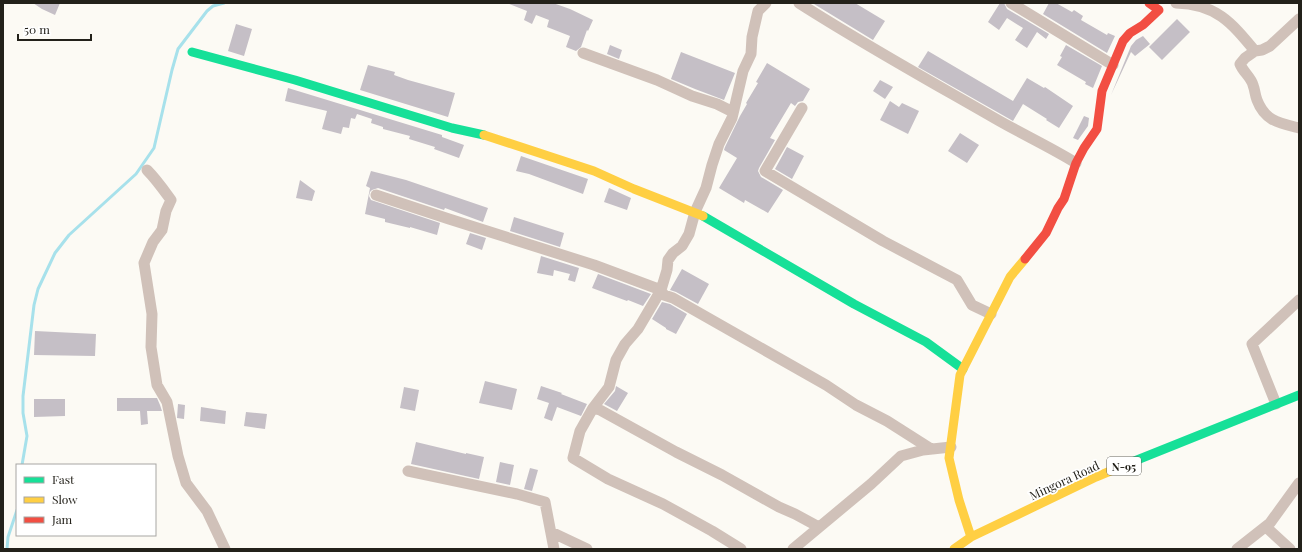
<svg xmlns="http://www.w3.org/2000/svg" width="1302" height="552" font-family="'Playfair Display',serif">
<style>
.lines{fill:none;stroke-linecap:round;stroke-linejoin:round}
.stream{stroke:#a7e1eb;stroke-width:3}
.building{fill:#c5bfc6}
.street{stroke:#d0c1b9;stroke-width:11}
.fast{stroke:#16e098;stroke-width:9}
.slow{stroke:#ffcf43;stroke-width:9}
.jam{stroke:#f24e42;stroke-width:9}
.labels{text-anchor:middle;dominant-baseline:central;stroke-width:3.5;stroke-linejoin:round;paint-order:stroke}
.shield{fill:#fff;stroke:#65645f;stroke-width:1}
.shield-label{font-size:11px;font-weight:bold;fill:#23211a}
.street-label{font-size:12px;fill:#23211a;stroke:#fff}
</style>
<rect width="100%" height="100%" fill="#fcfaf4"/>
<g class="lines">
<path class="stream" d="M22,465L27,436L23,413V396L34,305L38,289L55,253L69,235L136,174L154,148L172,70L178,49L207,11L213,6L224,3
M7,549L8,537L17,510"/>
</g>
<path class="building" d="M33,3H60L55,15L42,9Z
M507,3H553L570,9L593,20L588,31L587,30L581,47L576,51L566,47L570,36L547,27L549,20L536,15L532,24L524,20L527,11Z
M815,3H855L885,21L873,40L814,4Z
M1000,3H1004L1007,9L1049,34L1046,39L1037,32L1027,48L1015,40L1023,28L1007,18L999,30L988,22Z
M1049,3H1056L1072,12L1074,10L1083,16L1081,20L1107,35L1108,33L1115,36L1107,53L1043,14Z
M1177,19L1190,32L1162,60L1149,47Z
M236,24L252,29L244,56L228,51Z
M1143,36L1150,44L1135,56L1131,52L1111,95L1131,46L1136,40Z
M610,45L622,50L619,59L607,54Z
M1066,45L1102,66L1093,88L1085,84L1086,82L1057,65L1062,57L1060,56Z
M928,51L1013,101L1027,78L1044,88L1045,87L1073,106L1059,128L1046,120L1047,119L1023,104L1013,121L918,67Z
M681,52L735,73L724,100L695,89L671,79Z
M767,63L810,89L803,101L798,102L795,106L791,103L770,138L775,140L759,168L758,171L761,177L783,190L768,213L745,200L744,203L719,188L737,158L724,150L725,147L740,116L747,104L746,103L758,83L756,82Z
M368,65L395,72L394,75L408,80L455,93L448,117L360,90Z
M880,80L893,87L885,99L873,91Z
M288,88L442,135V137L464,145L459,158L434,149L435,147L409,139L410,136L383,129V127L371,123L372,119L357,114L355,119L351,118L349,128L343,127L341,134L322,129L327,111L285,101Z
M890,101L899,107L902,103L919,111L908,134L880,120Z
M1084,116L1089,118L1088,126L1078,140L1073,138Z
M960,133L979,145L967,163L948,151Z
M787,147L804,156L792,179L775,169Z
M521,156L588,179L583,194L529,174L516,171Z
M371,171L406,180L488,208L483,222L445,208L444,210L378,188L372,190L370,192L369,196L371,200L440,223L437,235L410,227V228L385,222V219L365,214L370,188L366,186Z
M300,180L315,191L312,201L296,198Z
M609,188L631,198L627,210L604,202Z
M514,217L564,233L560,247L510,231Z
M470,233L486,238L482,250L466,244Z
M541,256L579,268L575,282L568,280L570,274L554,270L553,276L537,273Z
M682,269L709,284L698,304L676,292L670,290Z
M598,274L651,294L643,306L628,300L627,301L592,288Z
M662,302L670,304L687,314L676,334L666,329V328L652,319Z
M35,331L96,334L95,356L34,355Z
M485,381L517,389L512,410L479,403Z
M541,386L562,393L561,394L587,404L581,416L557,407L552,421L544,418L549,403L537,399Z
M616,386L628,393L617,411L604,404L615,391Z
M404,387L419,390L415,411L400,408Z
M117,398H157L160,405L162,411H147L148,424L141,425L140,411H117Z
M34,399H65V416L34,417Z
M178,404L185,405L184,419L177,418Z
M201,407L226,411L225,424L200,421Z
M246,412L267,414L265,429L244,426Z
M416,442L466,454V453L484,457L479,479L411,464Z
M500,462L514,465L510,485L496,482Z
M530,468L538,470L532,491L524,489Z"/>
<g class="lines">
<path class="street" d="M799,3C863,44 930,81 996,119C1022,134 1050,147 1076,163
M1011,3L1113,65
M1176,3C1216,4 1231,22 1255,51L1245,58L1240,64C1243,72 1251,77 1253,85C1255,90 1255,95 1257,100C1265,121 1279,123 1299,128
M1255,51L1262,50L1270,46L1299,19
M583,53L657,80L692,96L717,104L733,112
M802,108L765,171L883,241L957,280L972,305L991,314
M147,170C156,179 163,189 171,200L166,211L162,230L153,242L144,263L152,314L151,347L157,385L167,402L178,456L186,483L207,511L225,549
M376,195L449,219L594,265L661,290L664,295L673,298L826,385L856,405L887,421L931,449
M1276,404L1252,344L1299,300
M593,408L609,387L616,360L625,344L638,329L661,290L667,270L668,260L673,253L682,246L689,234L695,212L706,188L712,165L719,144L732,118L743,71L751,54L752,37L758,11L766,3
M408,471L517,494L545,502L554,549
M1266,527L1290,549
M551,532L587,549
M741,549L712,531L663,504L608,479L573,458L580,431L593,408L600,410L676,452L722,475L779,507L795,514L819,527
M793,549L871,484L901,456L923,450L951,447
M1237,549L1270,523L1299,483"/>
<path class="fast" d="M192,52L295,80L452,128L484,135
M703,216L854,304L926,342L963,369
M1132,462L1299,395"/>
<path class="slow" d="M484,135L594,171L634,189L703,216
M971,537L959,500L949,458L960,375L1010,277L1025,259
M954,549L971,537L1096,477L1132,462"/>
<path class="jam" d="M1025,259L1046,233L1058,208L1064,199L1076,163L1084,148L1097,129L1102,91L1123,41L1130,33L1143,25L1159,10L1149,3"/>
</g>
<g class="labels">
<rect class="shield" x="1107" y="457" width="34" height="18" rx="3"/>
<g class="shield-label">
<text x="1124" y="466">N-95</text>
</g>
<g class="street-label">
<text transform="translate(1064 480) rotate(-25)">Mingora Road</text>
</g>
</g>
<rect width="1302" height="552" fill="none" stroke="#23211a" stroke-width="8"/>
<rect x="16" y="464" width="140" height="72" fill="#ffffff" stroke="#a7a6a3"/>
<rect x="24" y="477" width="20" height="6" fill="#16e098" stroke="#a7a6a3"/>
<text x="52" y="484" font-size="12" fill="#23211a">Fast</text>
<rect x="24" y="497" width="20" height="6" fill="#ffcf43" stroke="#a7a6a3"/>
<text x="52" y="504" font-size="12" fill="#23211a">Slow</text>
<rect x="24" y="517" width="20" height="6" fill="#f24e42" stroke="#a7a6a3"/>
<text x="52" y="524" font-size="12" fill="#23211a">Jam</text>
<path d="M18 34v6h73v-6" fill="none" stroke="#23211a" stroke-width="2"/>
<text x="24" y="34" font-size="12" fill="#23211a" stroke="#ffffff" stroke-width="3" paint-order="stroke">50 m</text>
</svg>
